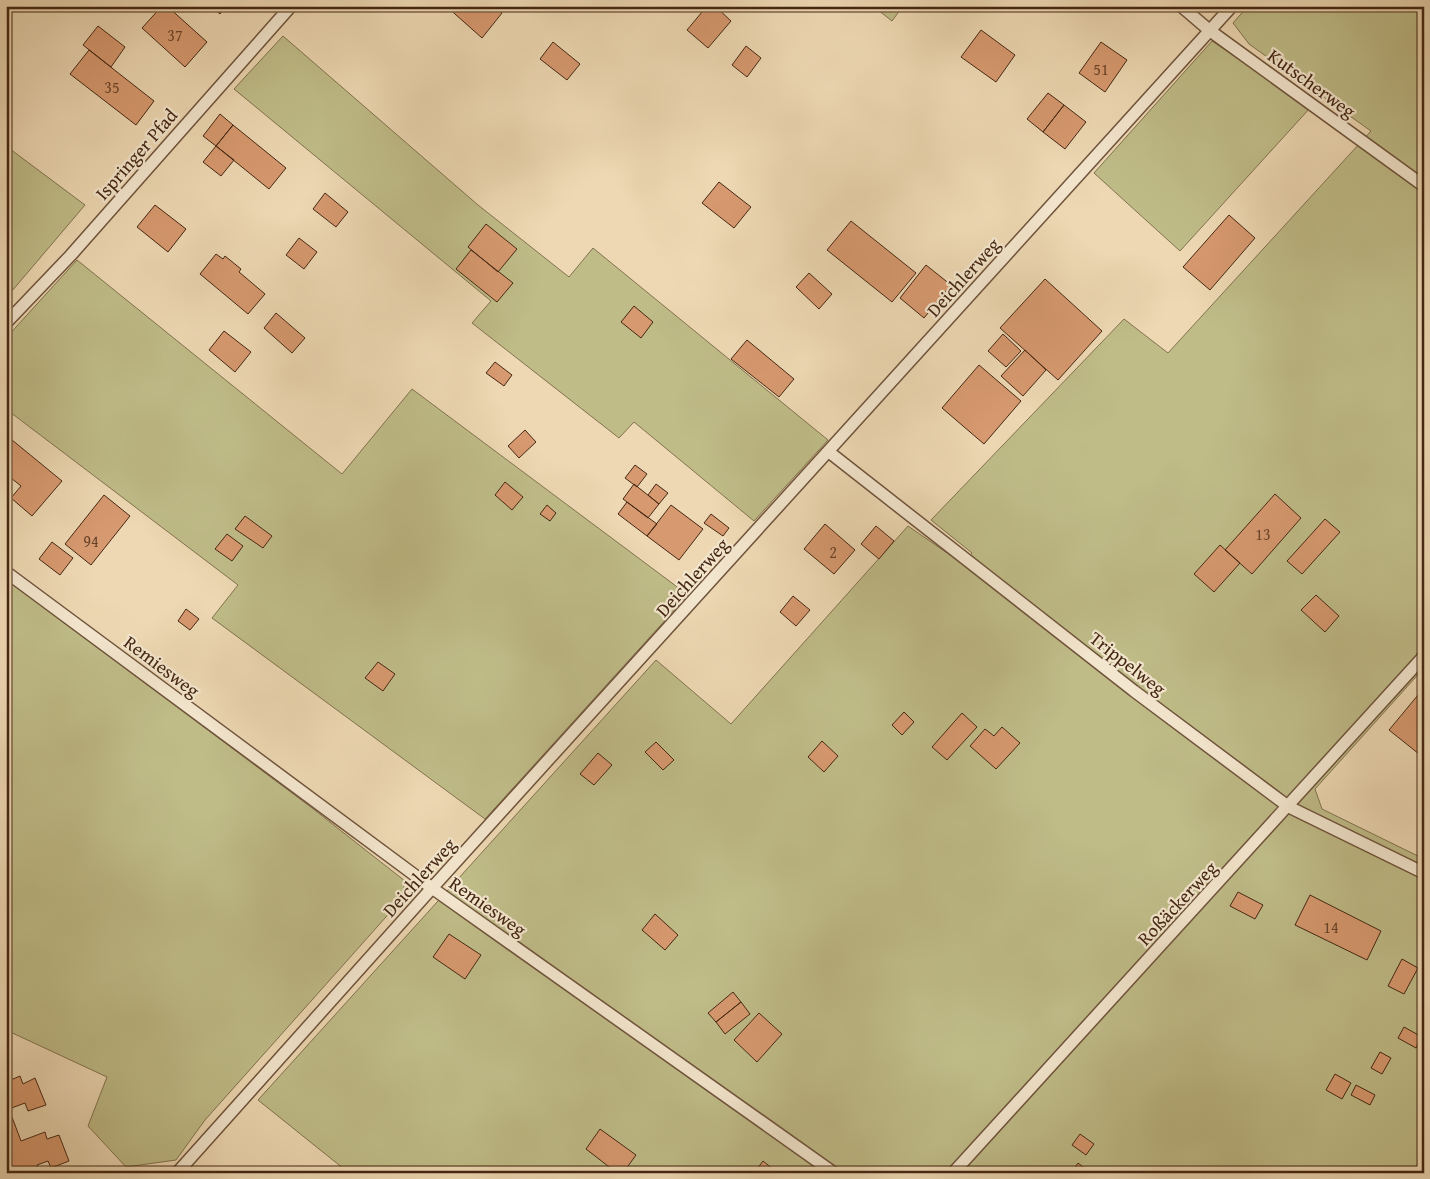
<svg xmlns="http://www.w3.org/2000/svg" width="1430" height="1179" font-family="'Gentium Book Plus',serif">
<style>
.green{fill:#bfbc88;stroke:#82724e}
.building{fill:#d7996f;stroke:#452713}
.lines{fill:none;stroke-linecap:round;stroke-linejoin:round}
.lane-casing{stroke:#6f533b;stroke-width:14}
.lane{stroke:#f3e6ce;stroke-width:11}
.labels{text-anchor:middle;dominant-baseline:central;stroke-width:4.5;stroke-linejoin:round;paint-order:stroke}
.number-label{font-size:16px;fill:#6a442a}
.street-label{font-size:19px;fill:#452713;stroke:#f3e6ce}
</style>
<rect width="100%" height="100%" fill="#edd8b3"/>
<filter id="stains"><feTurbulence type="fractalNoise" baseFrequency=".004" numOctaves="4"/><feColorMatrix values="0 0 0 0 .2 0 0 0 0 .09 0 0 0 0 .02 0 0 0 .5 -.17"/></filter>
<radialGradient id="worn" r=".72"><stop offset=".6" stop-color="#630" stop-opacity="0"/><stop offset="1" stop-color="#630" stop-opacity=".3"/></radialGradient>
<path class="green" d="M873,6H903L892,21Z
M1248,6H1424V668L1315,789L1322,809L1424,859V1173H349L258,1100L656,660L731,724L908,526L963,564L972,553L931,520L1124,319L1168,353L1371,131L1249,44L1233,23Z
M283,36L478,205L569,277L593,248L828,440L754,521L634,422L619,438L472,323L491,301L234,89Z
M1212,41L1310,108L1180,251L1094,173Z
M6,146L85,205L6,298Z
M77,260L342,474L412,389L688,595L485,819L212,618L238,585L6,409V338Z
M6,579L312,808L405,881L402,899L205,1120L176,1160L126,1167L88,1126L107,1077L6,1030Z"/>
<path class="building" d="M162,6H167L207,42L185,67L142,28Z
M211,6H226L220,14Z
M446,6H493L502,13L482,38Z
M707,6H715L731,21L708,48L687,30Z
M98,26L125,47L111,67L83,45Z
M981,30L1015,55L996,82L961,57Z
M553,42L580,64L567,80L540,59Z
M1101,42L1127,60L1105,92L1079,73Z
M746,46L761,58L747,77L732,65Z
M89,50L154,101L136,125L70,74Z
M1048,93L1064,105L1043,132L1027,119Z
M1064,105L1086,122L1065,149L1043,132Z
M220,114L233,125L216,146L203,136Z
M233,125L286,168L269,189L216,146Z
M216,146L234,160L221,176L203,162Z
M719,182L751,207L734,228L702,203Z
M325,193L348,212L336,227L313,209Z
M155,205L186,229L168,252L137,227Z
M1229,215L1255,238L1210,290L1183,267Z
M851,221L916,273L892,302L827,250Z
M486,224L517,249L498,272L468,247Z
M299,238L317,252L304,269L286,255Z
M471,250L513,283L497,302L456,269Z
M216,254L223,259L225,256L241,269L239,272L265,294L248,314L200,274Z
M926,265L951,285L924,318L900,298Z
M809,273L832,294L819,309L796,287Z
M1045,279L1102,331L1058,380L1000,328Z
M634,306L653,322L641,338L621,322Z
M276,313L305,338L292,353L264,328Z
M224,331L251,352L235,372L209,350Z
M1003,334L1021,351L1006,367L988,351Z
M747,340L794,379L779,397L731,359Z
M1025,350L1046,370L1023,396L1001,376Z
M495,362L512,375L504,386L486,373Z
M979,365L1021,401L984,444L942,408Z
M525,430L536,442L519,458L508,446Z
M6,435L62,481L32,516L11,498L21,486L6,474Z
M635,465L647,474L637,487L625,478Z
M505,482L523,497L512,510L495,495Z
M634,484L659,504L648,518L623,499Z
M656,484L668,493L659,504L648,495Z
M1275,494L1301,518L1252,574L1225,550Z
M104,495L130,516L91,565L65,544Z
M627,502L657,524L647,536L618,514Z
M547,505L556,513L550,521L540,514Z
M671,505L703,529L679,560L647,536Z
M711,514L729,528L723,536L704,523Z
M245,516L272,536L263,548L235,529Z
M1325,519L1340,532L1302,574L1287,561Z
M825,524L855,550L834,574L804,549Z
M876,526L894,541L879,559L861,544Z
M227,534L243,546L232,561L215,549Z
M52,542L73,558L60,575L39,559Z
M1220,545L1240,563L1214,592L1194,574Z
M1316,595L1339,616L1325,632L1301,610Z
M793,596L810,610L796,626L780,612Z
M186,609L199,619L190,630L178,621Z
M378,662L395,674L383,691L365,678Z
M1423,689L1424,690V758L1389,730Z
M904,712L914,722L902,735L892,725Z
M962,713L977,727L947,760L932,747Z
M1002,727L1020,743L996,769L970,746L985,729L994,736Z
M822,741L838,756L824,772L808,757Z
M656,742L674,760L663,770L645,752Z
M598,753L612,765L594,785L580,774Z
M1238,892L1263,905L1255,919L1230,906Z
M1310,895L1381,931L1367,960L1295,925Z
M655,914L678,935L665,950L642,930Z
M449,934L481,955L465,979L433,957Z
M1402,959L1418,968L1404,994L1388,986Z
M733,992L741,1002L716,1022L708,1013Z
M741,1002L750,1014L725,1034L716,1022Z
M759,1013L782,1034L757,1062L734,1040Z
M1404,1027L1422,1037L1416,1048L1398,1038Z
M1380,1052L1391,1058L1382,1074L1371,1068Z
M1335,1074L1351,1083L1342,1099L1326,1090Z
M20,1076L23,1084L35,1078L46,1105L28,1111L25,1103L9,1109L21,1141L45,1132L47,1139L59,1135L69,1161L51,1168L48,1161L37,1165L40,1173H6V1082Z
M1356,1085L1375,1095L1370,1105L1351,1095Z
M600,1129L636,1155L623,1173H617L586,1149Z
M1080,1134L1094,1144L1086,1155L1072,1145Z
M763,1161L778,1173H754Z
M1078,1163L1087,1170L1086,1173H1071Z"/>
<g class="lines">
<defs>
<path id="lane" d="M1181,6L1209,30L1424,186
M6,323L71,255L291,6
M829,452L1134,691L1289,807L1424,873
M6,572L432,888L834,1173
M177,1173L432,888L1232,6
M953,1173L1424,656"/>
</defs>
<use href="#lane" class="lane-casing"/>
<use href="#lane" class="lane"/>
</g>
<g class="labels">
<g class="number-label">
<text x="175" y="35">37</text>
<text x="1101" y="69">51</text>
<text x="112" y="87">35</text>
<text x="1263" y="534">13</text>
<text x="91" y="541">94</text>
<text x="833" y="552">2</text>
<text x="1331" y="927">14</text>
</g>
<g class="street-label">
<text transform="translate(1312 83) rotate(36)">Kutscherweg</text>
<text transform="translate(136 154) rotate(-49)">Ispringer Pfad</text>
<text transform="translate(963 277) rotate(-48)">Deichlerweg</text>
<text transform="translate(692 577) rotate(-48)">Deichlerweg</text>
<text transform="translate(1128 663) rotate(38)">Trippelweg</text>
<text transform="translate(162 666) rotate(37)">Remiesweg</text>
<text transform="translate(419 877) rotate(-48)">Deichlerweg</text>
<text transform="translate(1177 903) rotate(-47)">Roßäckerweg</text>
<text transform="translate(488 906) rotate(35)">Remiesweg</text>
</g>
</g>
<rect width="1430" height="1179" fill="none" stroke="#edd8b3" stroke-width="25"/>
<rect x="8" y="8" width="1415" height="1164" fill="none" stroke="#452713" stroke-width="2.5"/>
<rect x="12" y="12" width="1405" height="1154" fill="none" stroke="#452713"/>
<rect width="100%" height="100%" filter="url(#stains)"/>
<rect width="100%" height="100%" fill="url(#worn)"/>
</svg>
